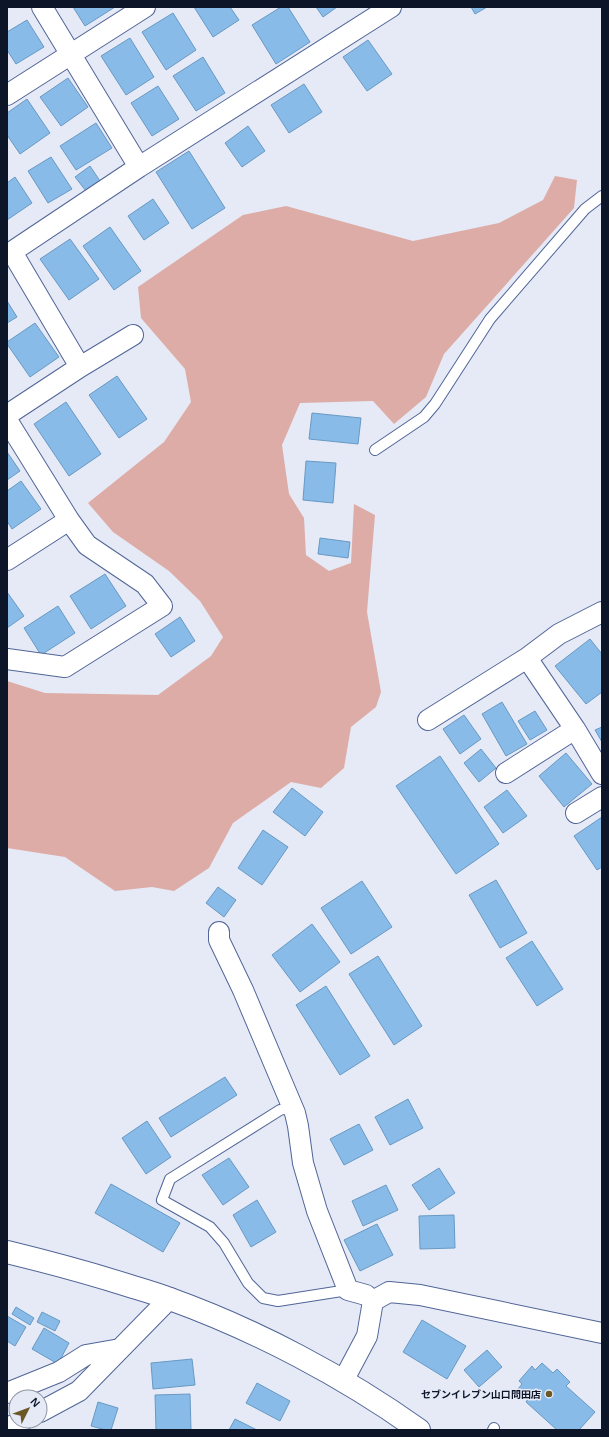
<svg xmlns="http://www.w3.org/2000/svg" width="609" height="1437" font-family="Helvetica,'Noto Sans JP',sans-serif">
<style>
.green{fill:#ddaca7}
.building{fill:#89bbe8;stroke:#6899c4}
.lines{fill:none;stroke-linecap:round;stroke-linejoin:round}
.service-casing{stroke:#516597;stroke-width:12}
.minor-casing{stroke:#516597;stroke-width:22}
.tertiary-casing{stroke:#516597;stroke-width:24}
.service{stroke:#fff;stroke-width:10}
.minor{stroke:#fff;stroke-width:20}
.tertiary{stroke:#fff;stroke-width:22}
.poi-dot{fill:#6c5726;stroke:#e5eaf6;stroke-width:1.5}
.labels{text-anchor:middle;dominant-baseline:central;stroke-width:3;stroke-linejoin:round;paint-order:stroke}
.poi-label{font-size:10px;font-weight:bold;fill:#0d1528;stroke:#e5eaf6;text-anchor:end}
</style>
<rect width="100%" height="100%" fill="#e5eaf6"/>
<path class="green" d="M555,176L577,180L574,208L444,354L426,397L394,424L373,401L300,403L282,445L289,494L304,518L306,555L329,571L351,563L354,504L375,515L367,612L381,692L376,707L351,727L344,768L321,788L291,782L233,823L209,868L174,891L152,887L115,891L65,857L7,848V681L45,693L158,695L211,656L223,637L200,601L169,571L113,532L88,503L164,442L191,402L185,369L141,318L138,287L243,215L286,206L413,241L499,223L543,200Z"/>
<path class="building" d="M73,7H115L85,26Z
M194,7H230L239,20L213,37Z
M281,7H288L310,42L276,64L252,25Z
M316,7H337L323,17Z
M471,7H487L475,14Z
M173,13L196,50L166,70L142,32Z
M27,20L44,47L16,64L7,50V32Z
M130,38L154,77L126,95L101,56Z
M368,40L392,74L367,91L343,57Z
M203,57L225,93L196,111L173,76Z
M68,78L88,107L61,126L40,97Z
M304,84L322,112L289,133L271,105Z
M158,86L179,119L152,136L131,103Z
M27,99L50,133L20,154L7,135V113Z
M96,123L112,148L76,170L60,146Z
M248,126L265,151L242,167L225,143Z
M189,151L225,208L192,229L156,172Z
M51,157L72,189L48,203L28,171Z
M90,166L100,181L86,191L75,177Z
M15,177L32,203L7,220V183Z
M153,199L169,223L144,240L128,216Z
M110,227L141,271L114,290L83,246Z
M70,239L99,279L69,300L40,259Z
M7,301L17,317L7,323Z
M35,323L59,357L30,377L7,344V342Z
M117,376L147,419L119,438L89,395Z
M66,402L101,454L69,476L34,424Z
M312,413L361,418L358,444L309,439Z
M7,452L20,471L7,480Z
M306,461L336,463L333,503L303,500Z
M21,481L41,509L12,529L7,521V491Z
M320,538L350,542L348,558L318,554Z
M105,574L126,606L91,629L70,596Z
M7,592L24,616L7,628Z
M58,606L75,633L41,655L24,628Z
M180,617L195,641L171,657L155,634Z
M590,639L602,654V692L586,704L555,666Z
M502,702L527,744L506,756L482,714Z
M535,711L547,730L530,740L518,721Z
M464,715L481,739L460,754L443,729Z
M602,727V742L595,730Z
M481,749L496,768L479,782L464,763Z
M566,753L592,784L564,807L539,776Z
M440,756L499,844L456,874L396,786Z
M292,788L323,812L305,836L273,812Z
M507,790L527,816L503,833L484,807Z
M602,817V867L597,870L574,836Z
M263,830L288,847L262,885L238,868Z
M496,880L527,933L500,948L469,895Z
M362,881L392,927L351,954L321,908Z
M218,887L236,900L224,917L206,903Z
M312,924L340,962L300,992L272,955Z
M532,941L563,989L537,1006L506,958Z
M378,956L422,1026L394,1045L349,974Z
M326,986L370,1056L340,1075L296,1005Z
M225,1077L237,1095L171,1137L159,1118Z
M408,1099L423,1128L390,1145L375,1117Z
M147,1121L171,1157L146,1174L122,1138Z
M359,1124L373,1150L344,1165L330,1139Z
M229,1158L249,1187L223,1205L202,1175Z
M439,1168L455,1193L429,1210L412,1185Z
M111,1184L180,1223L163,1252L95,1213Z
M386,1185L398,1210L363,1226L352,1201Z
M257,1200L276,1232L251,1247L233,1215Z
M454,1215L455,1248L420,1249L419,1216Z
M377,1224L393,1255L360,1271L344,1240Z
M16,1307L34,1318L30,1325L12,1314Z
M42,1312L60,1321L55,1331L37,1322Z
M7,1316L26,1327L15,1346L7,1341Z
M422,1320L466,1346L447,1379L403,1352Z
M44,1328L69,1343L58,1364L32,1349Z
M487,1350L502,1367L479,1387L464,1370Z
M192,1359L195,1385L153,1389L151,1363Z
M542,1363L553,1373L557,1369L570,1382L566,1386L595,1412L579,1430H557L526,1402L528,1399L518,1389L522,1384L519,1381L532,1366L535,1370Z
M257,1383L290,1401L280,1421L246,1403Z
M190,1394L191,1430H156L155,1395Z
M98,1402L118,1408L111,1430H106L91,1426Z
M235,1419L257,1430H229Z"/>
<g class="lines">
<defs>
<path id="service" d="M375,450L424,417L435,404L490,319L585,209L602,196
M292,1107L280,1110L170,1179L162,1200L210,1227L224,1243L248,1283L263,1298L278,1301L348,1290
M493,1430L494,1428"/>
<path id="minor" d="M42,7L139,167
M7,95L145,7
M12,252L80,367
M7,255L139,167L391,7
M7,415L80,367L133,335
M7,420L69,520L87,545L145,584L162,606L65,667L7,659
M7,560L69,520
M527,658L575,729L602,774
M428,720L527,658L559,634L602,612
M506,773L575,729
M576,813L602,797
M219,932V940L243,990L295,1113L298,1126L303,1163L317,1211L348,1290L366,1295L373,1301
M343,1381L367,1336L373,1301L389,1292L420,1295L602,1333
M7,1393L59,1372L86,1355L120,1349
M40,1412L79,1391L170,1298
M7,1428L22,1421"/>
<path id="tertiary" d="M7,1252C48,1262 89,1273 130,1286C143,1290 157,1294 170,1299C256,1330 345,1377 419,1430"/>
</defs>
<use href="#service" class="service-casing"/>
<use href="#minor" class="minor-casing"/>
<use href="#tertiary" class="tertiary-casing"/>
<use href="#service" class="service"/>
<use href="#minor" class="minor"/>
<use href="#tertiary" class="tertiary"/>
</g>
<circle class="poi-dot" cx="549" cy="1394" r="4"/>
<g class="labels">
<g class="poi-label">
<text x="541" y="1394">セブンイレブン山口問田店</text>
</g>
</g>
<rect width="609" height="1437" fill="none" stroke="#0d1528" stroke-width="16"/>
<g transform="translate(28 1409) rotate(48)"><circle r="19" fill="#e5eaf6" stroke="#8f95a4"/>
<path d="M0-3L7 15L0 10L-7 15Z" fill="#6c5726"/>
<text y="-6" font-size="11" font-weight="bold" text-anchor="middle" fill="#0d1528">N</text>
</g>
</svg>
